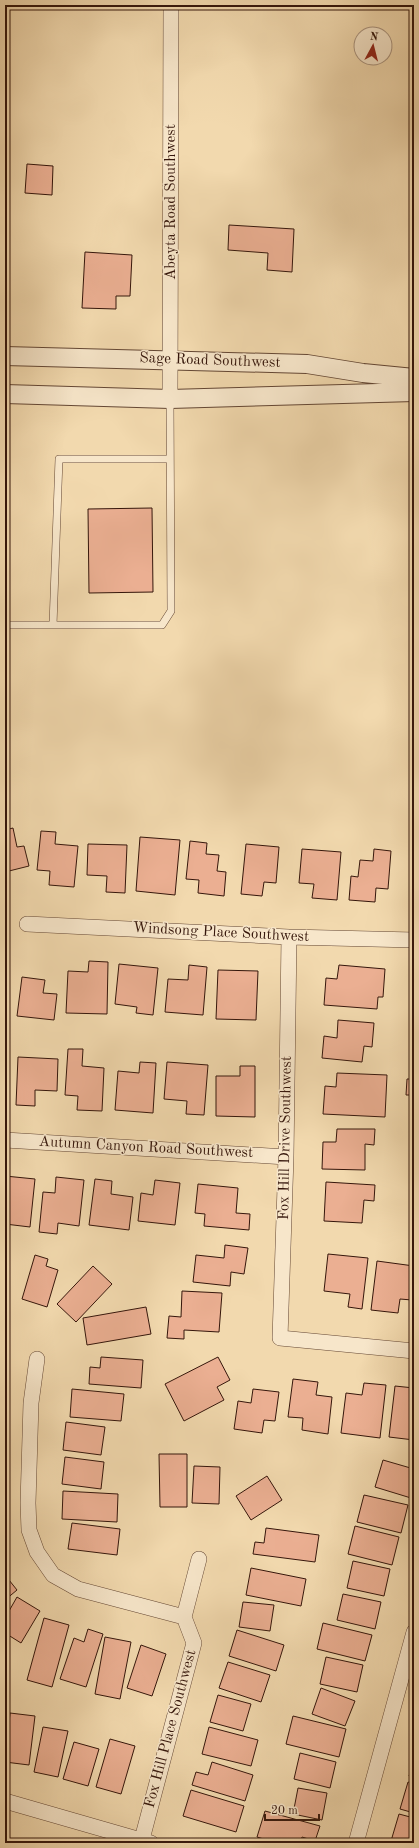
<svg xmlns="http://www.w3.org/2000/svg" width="419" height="1848" font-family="'Old Standard TT',serif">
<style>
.building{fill:#ebaf92;stroke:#35160b}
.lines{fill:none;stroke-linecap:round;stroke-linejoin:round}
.service-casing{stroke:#644734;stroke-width:8}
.minor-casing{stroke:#644734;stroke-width:16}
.tertiary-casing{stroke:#644734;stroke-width:20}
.service{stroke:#f7e6ca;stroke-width:7}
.minor{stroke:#f7e6ca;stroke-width:15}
.tertiary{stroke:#f7e6ca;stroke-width:18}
.labels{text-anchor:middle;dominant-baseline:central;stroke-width:3;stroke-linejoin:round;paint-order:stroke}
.street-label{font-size:15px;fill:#35160b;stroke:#f7e6ca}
</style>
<rect width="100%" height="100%" fill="#f2d9ae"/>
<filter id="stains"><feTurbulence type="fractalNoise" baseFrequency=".005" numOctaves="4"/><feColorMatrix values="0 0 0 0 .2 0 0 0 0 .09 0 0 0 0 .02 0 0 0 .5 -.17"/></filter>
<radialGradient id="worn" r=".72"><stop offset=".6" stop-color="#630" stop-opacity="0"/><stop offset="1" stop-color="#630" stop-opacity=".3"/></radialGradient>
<path class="building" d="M27,164L53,166L52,195L25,193Z
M229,225L294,229L292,272L267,270L268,253L228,250Z
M85,252L132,255L130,296H116V309L82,308Z
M152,508L153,592L89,593L88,509Z
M13,828L17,847L24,846L29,866L5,872V830Z
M41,831L56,832L55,844L78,846L74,887L49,885L50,871L37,870Z
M140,837L180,840L175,895L136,891Z
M190,841L207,843L206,854L219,855L217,871L226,872L224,896L198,893L199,880L186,879Z
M88,844L127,845L125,893L106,892L107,876L87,875Z
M246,844L279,847L276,883L264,882L262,896L241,894Z
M302,849L341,852L337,900L312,898L314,884L299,883Z
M374,849L391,851L388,889L376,888L375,902L349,900L351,876L358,877L360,860L373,861Z
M89,961L108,962L107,1014L66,1013L68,971L88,972Z
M119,964L158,968L153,1015L136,1013L137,1007L115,1004Z
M189,965L207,967L203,1015L165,1012L168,979L188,980Z
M339,965L385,969L383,997H378L377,1009L324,1005L326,978L337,979Z
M411,967H414V1012H410Z
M218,970L258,971L256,1020L216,1019Z
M22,977L45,980L43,993L57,994L54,1020L17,1016Z
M338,1020L374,1023L372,1047L364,1046L362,1062L322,1058L324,1036L337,1038Z
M68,1049H83L82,1066L104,1068L102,1111L77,1110L78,1096L65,1095Z
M5,1057H7L5,1102Z
M18,1057L58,1059L57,1091L35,1090V1106L16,1105Z
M140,1062L156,1063L153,1113L115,1110L118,1071L139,1073Z
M167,1062L208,1065L204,1115L186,1114L187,1101L164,1099Z
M240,1066H255V1117L216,1116V1076H240Z
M337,1073L387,1075L385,1117L323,1114L325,1086L336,1087Z
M407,1079H414V1095H406Z
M337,1129H375L374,1145L365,1144V1170L322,1169L323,1142H336Z
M5,1176L35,1179L30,1227L5,1224Z
M56,1177L84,1180L79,1226L58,1223L57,1234L39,1232L43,1192L55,1193Z
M95,1179L112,1181L111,1194L133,1197L129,1230L89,1225Z
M155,1180L180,1183L175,1225L138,1221L141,1193L153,1195Z
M326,1182L375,1185L374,1201L364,1200L362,1223L324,1221Z
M198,1184L238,1188L236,1213L250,1214L249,1230L204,1226L205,1214L195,1213Z
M225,1245L248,1248L244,1274L231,1272L230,1286L193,1282L196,1255L224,1258Z
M328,1254L368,1258L362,1309L348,1307L350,1294L324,1291Z
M35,1255L48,1259L46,1266L58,1270L47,1307L22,1299Z
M377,1261L414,1266L412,1300L400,1299L398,1313L371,1310Z
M93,1266L112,1284L76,1322L57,1304Z
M182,1291L222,1293L219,1332L184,1330V1339L167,1338L169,1316L181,1317Z
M146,1307L151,1334L87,1345L83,1318Z
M101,1357L143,1360L141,1388L89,1384L90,1367L100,1368Z
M218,1357L230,1380L217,1387L224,1400L184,1421L165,1384Z
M293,1379L318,1382L316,1395L332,1397L328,1434L302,1430L303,1418L288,1417Z
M364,1383L386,1385L380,1438L341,1433L346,1393L362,1395Z
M395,1386L414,1388V1440L389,1437Z
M72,1389L124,1394L121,1421L70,1417Z
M253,1389L279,1392L275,1421L264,1420L262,1433L234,1429L238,1401L251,1403Z
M66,1422L105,1427L101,1455L63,1450Z
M159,1454H187V1507H160Z
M65,1457L104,1462L101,1489L62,1484Z
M383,1460L414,1469V1487L411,1498L375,1487Z
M194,1466L220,1467L219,1504L192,1503Z
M267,1476L282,1500L251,1520L236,1496Z
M63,1491L118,1494L117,1522L62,1519Z
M364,1495L408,1505L401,1533L357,1522Z
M72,1523L120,1529L117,1555L68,1549Z
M355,1526L399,1537L392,1565L348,1554Z
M266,1528L319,1535L315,1562L253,1554L255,1542L264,1543Z
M353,1561L390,1569L384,1596L347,1588Z
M251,1568L306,1579L301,1606L246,1595Z
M5,1575L17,1590L5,1600Z
M343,1594L381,1602L375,1629L337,1620Z
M17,1597L40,1611L21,1643L5,1633V1618Z
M243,1602L274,1605L270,1631L239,1627Z
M44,1618L69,1625L52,1687L27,1680Z
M323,1623L372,1635L365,1661L317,1649Z
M88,1629L103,1634L86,1687L60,1679L74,1638L84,1642Z
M237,1630L284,1645L276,1671L229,1656Z
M105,1637L131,1642L120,1699L95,1694Z
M141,1645L166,1654L152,1696L127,1688Z
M326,1657L363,1665L357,1692L320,1684Z
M228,1662L270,1675L261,1702L219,1688Z
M321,1688L355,1701L345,1726L312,1714Z
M218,1695L251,1704L243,1731L210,1722Z
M10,1713L35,1716L29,1765L5,1762Z
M293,1716L346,1729L339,1757L286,1744Z
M43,1727L68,1731L58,1777L34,1772Z
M209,1727L258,1740L251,1766L202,1754Z
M110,1739L135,1746L121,1794L96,1787Z
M74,1742L99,1749L88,1786L63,1779Z
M300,1753L336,1762L330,1788L294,1779Z
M414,1760V1778L409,1776Z
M212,1762L253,1775L245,1801L192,1785L196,1772L208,1775Z
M408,1782L414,1784V1813L400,1809Z
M298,1788L327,1793L322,1820L293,1814Z
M191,1790L244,1806L236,1832L183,1816Z
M265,1811L320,1826L315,1841L302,1837L300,1843H277L257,1837Z
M399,1814L414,1818V1843H399L391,1841Z"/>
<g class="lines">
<defs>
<path id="service" d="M5,625H162L171,611L170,399
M53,625L59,459H170"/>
<path id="minor" d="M170,399L171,5
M27,924L289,937L414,940
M289,937L286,1157L280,1338L414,1351
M5,1140L286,1157
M37,1359L31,1403L28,1503L29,1530L37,1552L53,1575L78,1589L184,1617L194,1643L141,1843
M184,1617L199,1559
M5,1801L151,1843
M356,1843L414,1632"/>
<path id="tertiary" d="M5,356L307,364L363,373L414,378
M5,394L170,399L414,392"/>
</defs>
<use href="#service" class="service-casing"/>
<use href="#minor" class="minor-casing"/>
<use href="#tertiary" class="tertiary-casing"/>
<use href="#service" class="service"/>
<use href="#minor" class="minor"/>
<use href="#tertiary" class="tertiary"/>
</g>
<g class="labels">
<g class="street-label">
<text transform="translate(171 202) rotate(-90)">Abeyta Road Southwest</text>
<text transform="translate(210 361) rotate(2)">Sage Road Southwest</text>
<text transform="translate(221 933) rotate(3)">Windsong Place Southwest</text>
<text transform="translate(286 1138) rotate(-89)">Fox Hill Drive Southwest</text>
<text transform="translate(146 1148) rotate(3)">Autumn Canyon Road Southwest</text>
<text transform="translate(171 1729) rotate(-75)">Fox Hill Place Southwest</text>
</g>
</g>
<rect width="419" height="1848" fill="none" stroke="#f2d9ae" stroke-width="20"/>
<rect x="6" y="6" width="407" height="1836" fill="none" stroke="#35160b" stroke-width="2"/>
<rect x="10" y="10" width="399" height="1828" fill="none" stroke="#35160b"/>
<g transform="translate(373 46) rotate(7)"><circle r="19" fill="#f7e6ca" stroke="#a9937e"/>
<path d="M0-3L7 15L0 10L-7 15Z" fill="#8f2418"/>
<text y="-6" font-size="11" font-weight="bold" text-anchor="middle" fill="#35160b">N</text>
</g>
<path d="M265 1814v6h54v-6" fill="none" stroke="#35160b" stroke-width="2"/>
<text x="271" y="1814" font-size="12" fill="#35160b" stroke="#f7e6ca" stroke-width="3" paint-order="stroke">20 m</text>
<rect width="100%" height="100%" filter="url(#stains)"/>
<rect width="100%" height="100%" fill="url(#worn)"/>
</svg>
